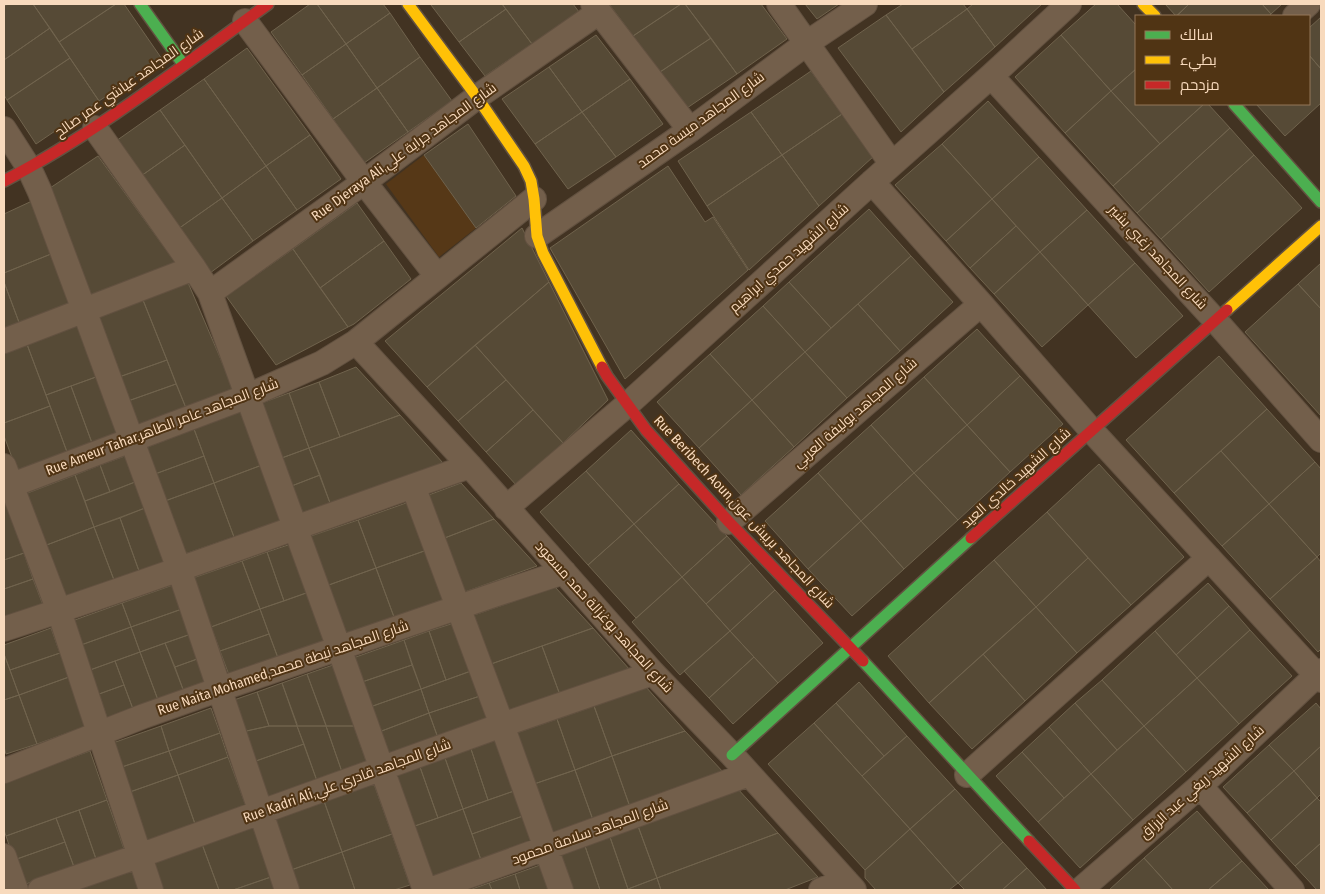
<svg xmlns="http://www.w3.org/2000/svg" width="1325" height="894" font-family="'Fira Sans Condensed',Cairo,sans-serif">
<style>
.built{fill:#563817}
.building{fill:#564a36;stroke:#70634d}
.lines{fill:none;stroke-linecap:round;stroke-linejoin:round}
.street-casing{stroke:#625140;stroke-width:26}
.fast-casing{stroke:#625140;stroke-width:14}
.slow-casing{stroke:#625140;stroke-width:14}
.jam-casing{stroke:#625140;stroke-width:14}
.street{stroke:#735f4b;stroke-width:24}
.fast{stroke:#4caf50;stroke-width:11}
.slow{stroke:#ffc107;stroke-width:11}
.jam{stroke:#c62828;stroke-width:11}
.labels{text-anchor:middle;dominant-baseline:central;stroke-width:4;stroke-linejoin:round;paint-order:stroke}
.street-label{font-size:14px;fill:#f8dabd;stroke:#503414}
</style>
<rect width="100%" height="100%" fill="#423322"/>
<path class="built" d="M424,155L476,228L439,257L386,184Z"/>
<path class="building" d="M8,4H33L50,28L4,60V6Z
M33,4H116L59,42Z
M116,4H124L162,59L99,101L59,42Z
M310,4H317L346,44L302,75L271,32Z
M317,4H383L390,13L346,44Z
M432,4H502L506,9L459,42L431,5Z
M502,4H573L579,12L532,44Z
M609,4H681L633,36Z
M681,4H685L711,38L660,72L633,36Z
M685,4H761L787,39L737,74Z
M805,4H839L817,19Z
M903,4H963L967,9L912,49L886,15Z
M973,4H1042L995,47L967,9Z
M1096,4H1117L1136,25V69L1111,91L1061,35Z
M1165,4H1189L1176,16Z
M1189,4H1262L1271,14L1269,16H1177Z
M1262,4H1282L1271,14Z
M506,9L532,44L485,76L459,42Z
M967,9L995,47L944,92L912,49Z
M390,13L420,57L377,88L346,44Z
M886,15L944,92L901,132L838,48Z
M1321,17V69L1309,55V28Z
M50,28L70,58L7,100L4,95V60Z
M596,35L630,79L582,112L549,67Z
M1061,35L1111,91L1065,133L1015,77Z
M711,38L737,74L687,108L660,72Z
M346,44L377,88L333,119L302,75Z
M247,48L310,135L266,166L204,79Z
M1309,55L1321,69V103L1285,136L1256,104H1309Z
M420,57L452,101L408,132L377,88Z
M70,58L99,101L36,144L7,100Z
M549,67L582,112L535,144L502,99Z
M1136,69V104H1204L1160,144L1111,91Z
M811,71L842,114L782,155L751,112Z
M204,79L266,166L222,198L160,110Z
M630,79L663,124L616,157L582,112Z
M377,88L408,132L364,163L333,119Z
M1111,91L1160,144L1113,186L1065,133Z
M988,101L1039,157L992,199L942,144Z
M1204,104H1208L1230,128L1137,213L1113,186Z
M160,110L185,145L141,176L116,141Z
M582,112L616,157L568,189L535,144Z
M751,112L782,155L707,206L678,161Z
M842,114L874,156L819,206L782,155Z
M468,124L516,196L476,228L424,155Z
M1230,128L1254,155L1161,239L1137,213Z
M310,135L341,179L297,210L266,166Z
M942,144L992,199L946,241L895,185Z
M185,145L222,198L178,229L141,176Z
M782,155L819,206L749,270L707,206Z
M1254,155L1302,208L1209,292L1161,239Z
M98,156L178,266L90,299L50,188Z
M1039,157L1087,210L1040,252L992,199Z
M266,166L297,210L253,241L222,198Z
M668,166L705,222L713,217L748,270L625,379L550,248Z
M222,198L253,241L210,273L178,229Z
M992,199L1016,226L970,268L946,241Z
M32,201L51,254L4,273V214Z
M357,203L384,241L320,288L293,249Z
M869,209L911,256L831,328L789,282Z
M1087,210L1135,263L1088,305L1040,252Z
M1016,226L1040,252L994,294L970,268Z
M522,228L549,282L427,387L385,341Z
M384,241L411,279L354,324L348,327L320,288Z
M293,249L348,327L276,365L226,296Z
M1040,252L1088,305L1042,347L994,294Z
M51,254L70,306L20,325L4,282V273Z
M911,256L953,302L900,351L858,304Z
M1135,263L1183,316L1136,358L1088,305Z
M1321,263V309L1298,284Z
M186,278L234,390L186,408L141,295Z
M4,282L20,325L4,332Z
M549,282L608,400L563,443L475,345Z
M789,282L831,328L805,352L763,306Z
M1298,284L1321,309V416L1245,332Z
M141,295L167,360L119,377L96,312Z
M858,304L900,351L847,398L805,352Z
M763,306L805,352L752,400L710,354Z
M75,320L96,377L46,395L25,339Z
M977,329L1020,376L967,425L924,377Z
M25,339L50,406L4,423V347Z
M475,345L506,380L458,421L427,387Z
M805,352L847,398L794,447L752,400Z
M710,354L752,400L699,448L657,402Z
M1219,356L1267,409L1174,493L1126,440Z
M167,360L176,384L128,401L119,377Z
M356,367L400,415L340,437L319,382Z
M1020,376L1063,424L1010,472L967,425Z
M96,377L117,434L92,443L71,386Z
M924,377L967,425L914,473L871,425Z
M506,380L533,410L486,452L458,421Z
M319,382L340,437L309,448L289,393Z
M176,384L186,408L137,426L128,401Z
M71,386L92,443L67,452L46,395Z
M289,393L309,448L279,459L259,404Z
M752,400L794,447L741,495L699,448Z
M50,406L67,452L17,471L4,436V423Z
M1267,409L1315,462L1269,504L1221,451Z
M533,410L563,443L517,486L486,452Z
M242,411L262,465L214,483L194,429Z
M400,415L443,463L330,503L309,448Z
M871,425L914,473L861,521L818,473Z
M967,425L1010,472L958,520L914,473Z
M194,429L204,456L155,474L145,448Z
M631,430L679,484L634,524L586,471Z
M309,448L320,475L289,487L279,459Z
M1221,451L1269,504L1222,546L1174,493Z
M125,456L135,482L110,492L100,465Z
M204,456L214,483L165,501L155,474Z
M1315,462L1321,469V553L1317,557L1269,504Z
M1099,464L1184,557L1131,605L1047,512Z
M100,465L110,492L85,501L75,475Z
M262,465L282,520L234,537L214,483Z
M586,471L634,524L588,565L540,512Z
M818,473L861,521L808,569L765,521Z
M914,473L958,520L904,569L861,521Z
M75,475L94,527L44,546L25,494Z
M320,475L330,503L299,514L289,487Z
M135,482L145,508L94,527L85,501Z
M214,483L234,537L185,554L165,501Z
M461,483L494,519L442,539L426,496Z
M679,484L727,536L682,577L634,524Z
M5,501L24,553L4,560V502Z
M409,502L427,550L376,568L358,520Z
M1269,504L1317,557L1270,599L1222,546Z
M145,508L164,562L139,571L120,518Z
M1047,512L1088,558L1036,607L994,560Z
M120,518L139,571L114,580L94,527Z
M494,519L537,566L462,593L442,539Z
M358,520L376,568L326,586L308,537Z
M861,521L904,569L852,616L808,569Z
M634,524L682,577L636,618L588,565Z
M94,527L114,580L63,597L44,546Z
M727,536L751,563L706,604L682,577Z
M291,544L309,592L284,601L267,552Z
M427,550L445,599L394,617L376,568Z
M267,552L284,601L260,609L242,561Z
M24,553L33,579L4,589V560Z
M1317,557L1321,562V649L1318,652L1270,599Z
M1088,558L1131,605L1077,653L1036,607Z
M994,560L1036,607L929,703L888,656Z
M242,561L260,609L211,627L193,578Z
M751,563L775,590L730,631L706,604Z
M376,568L394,617L344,635L326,586Z
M682,577L730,631L680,675L632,622Z
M33,579L43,605L4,618V589Z
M1208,583L1229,606L1176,655L1155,631Z
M173,585L182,609L131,627L122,603Z
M555,587L593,628L491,664L474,615Z
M775,590L823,643L778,683L730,631Z
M309,592L327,641L278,658L260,609Z
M122,603L131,627L81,645L72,621Z
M1229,606L1250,630L1197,678L1176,655Z
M1036,607L1077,653L1025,701L983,654Z
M182,609L191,634L140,652L131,627Z
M260,609L269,634L220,651L211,627Z
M454,623L471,671L446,680L429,631Z
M131,627L140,652L90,670L81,645Z
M51,628L60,653L10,670L4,654V645Z
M593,628L630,670L560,695L542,646Z
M1250,630L1292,676L1239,724L1197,678Z
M429,631L446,680L421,689L404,640Z
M730,631L754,657L709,698L684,671Z
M1155,631L1197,678L1144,726L1102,680Z
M191,634L200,658L175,667L165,643Z
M269,634L278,658L229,675L220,651Z
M404,640L412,665L362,682L353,658Z
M165,643L184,692L158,700L140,652Z
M542,646L560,695L509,713L491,664Z
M140,652L158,700L133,709L115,661Z
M60,653L69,677L19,695L10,670Z
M4,654L19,695L4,700Z
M983,654L1025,701L972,749L929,703Z
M754,657L778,683L733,724L709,698Z
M200,658L209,683L184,692L175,667Z
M115,661L124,685L99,694L90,670Z
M333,665L354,726H326L307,674Z
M412,665L421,689L370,707L362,682Z
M471,671L480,696L429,713L421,689Z
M307,674L326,725V726H297L282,683Z
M69,677L87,726L37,744L19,695Z
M1197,678L1239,724L1186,772L1144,726Z
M1102,680L1144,726L1117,750L1075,703Z
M859,682L907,736L884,756L836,703Z
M282,683L297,724V726H269L257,692Z
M124,685L133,709L107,718L99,694Z
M646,687L685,731L612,756L594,706Z
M421,689L429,713L379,732L370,707Z
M257,692L269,726L242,732L231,701Z
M19,695L37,744L6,754L4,747V700Z
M480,696L489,720L438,738L429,713Z
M836,703L884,756L862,776L814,723Z
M1075,703L1117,750L1091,774L1049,727Z
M1316,703L1321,709V746L1294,771L1269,745Z
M594,706L612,756L575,770L557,719Z
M211,708L220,733L169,751L161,726Z
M429,713L438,738L388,756L379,732Z
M557,719L575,770L534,784L516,733Z
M814,723L910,829L865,870L768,764Z
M161,726L169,751L119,768L110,744Z
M269,726H297L304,744L253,762L242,732Z
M297,726H326L342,772L317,781Z
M326,726H354L367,763L342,772Z
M1144,726L1186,772L1133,820L1091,774Z
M1049,727L1091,774L1064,798L1022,752Z
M685,731L724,773L630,807L612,756Z
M220,733L228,757L178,775L169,751Z
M907,736L955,789L910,829L862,776Z
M496,740L514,791L488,800L471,749Z
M304,744L317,781L266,799L253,762Z
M1269,745L1294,771L1247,813L1223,787Z
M1321,746V794L1317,798L1294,771Z
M471,749L488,800L463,809L445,758Z
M90,751L107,800L6,836L4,830V782Z
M169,751L178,775L127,793L119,768Z
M1022,752L1064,798L1038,822L996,776Z
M612,756L630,807L593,820L575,770Z
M228,757L246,806L195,824L178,775Z
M445,758L463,809L438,818L420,767Z
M420,767L438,818L412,827L395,776Z
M575,770L593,820L552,835L534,784Z
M1294,771L1317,798L1271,840L1247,813Z
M1091,774L1133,820L1080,868L1038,822Z
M178,775L195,824L145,842L127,793Z
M374,784L392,834L342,852L324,801Z
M737,788L778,833L657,878L638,826Z
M955,789L1003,842L958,883L910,829Z
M514,791L523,816L472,834L463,809Z
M1317,798L1321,802V843L1295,866L1271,840Z
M107,800L124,849L96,859L79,810Z
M324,801L342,852L291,870L273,819Z
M463,809L481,860L430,877L412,827Z
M79,810L96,859L74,867L56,818Z
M1197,811L1242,861L1208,890H1173L1144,858Z
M523,816L532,841L481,860L472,834Z
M56,818L65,842L14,860L6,836Z
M253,826L271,877L233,890H219L202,844Z
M638,826L657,878L628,889L610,837Z
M910,829L958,883L949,890H876L865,878V870Z
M778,833L818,877L785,890H661L657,878Z
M392,834L410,885L394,890H355L342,852Z
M610,837L628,889L624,890H600L585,846Z
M65,842L74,867L23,885L14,860Z
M1003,842L1027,868L1002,890H965L958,883Z
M1321,843V890H1317L1295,866Z
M202,844L219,890H162L152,862Z
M585,846L600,890H572L559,856Z
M342,852L355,890H298L291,870Z
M1144,858L1173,890H1109Z
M1242,861L1269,890H1208Z
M540,865L549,890H520L515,874Z
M1027,868L1047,890H1002Z
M131,869L139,890H73Z
M515,874L520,890H492L489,883Z
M271,877L276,890H233Z
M657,878L661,890H629L628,889Z
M489,883L492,890H469Z"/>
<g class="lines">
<defs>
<path id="street" d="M593,4L690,130
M779,4L892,164
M1295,16L1308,4
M245,21L364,182L437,276
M991,76L1215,320L1321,440
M95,128L194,268L210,293L339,648L425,890
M4,129L29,168L40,192L84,310L179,569L287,890
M872,182L981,304L1091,430L1321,680
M537,236L690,130L807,43L865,4
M210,293L364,182L477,97L599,12
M4,341L194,268
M356,342L470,466L653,673L732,755L854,890
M4,466L59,611L151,890
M413,486L502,725L561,890
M4,488L248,396L322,363L356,342L534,199
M506,508L628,404L872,182L991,76L1069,4
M729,522L981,304
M4,629C160,578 315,520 470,466
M4,771L144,716L220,689L494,595L564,572
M967,775L1209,558
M1200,786L1292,890
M4,856L16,890
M40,890L139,856L502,725L653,673
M430,890L749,774
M821,890L846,881
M1080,890L1200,786L1321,671"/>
<path id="fast" d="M140,4L183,64
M1234,104L1321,202
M863,661L1029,841
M732,755L971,538"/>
<path id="slow" d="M408,4L477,97L524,166L531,181L534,199L537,236L543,253L602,367
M1143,4L1155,16
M1227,310L1321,226"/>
<path id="jam" d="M4,181C98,132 182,66 268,4
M602,367L607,376L646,430L729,522L863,661
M971,538L1227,310
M1029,841L1075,890"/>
</defs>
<use href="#street" class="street-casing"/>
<use href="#fast" class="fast-casing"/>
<use href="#slow" class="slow-casing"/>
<use href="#jam" class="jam-casing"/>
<use href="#street" class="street"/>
<use href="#fast" class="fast"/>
<use href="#slow" class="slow"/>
<use href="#jam" class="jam"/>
</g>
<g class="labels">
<g class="street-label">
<text transform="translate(129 83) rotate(-35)">شارع المجاهد عياشي عمر صالح</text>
<text transform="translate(701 120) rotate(-36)">شارع المجاهد ميسة محمد</text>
<text transform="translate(404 152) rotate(-36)">Rue Djeraya Ali,شارع المجاهد جراية علي</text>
<text transform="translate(1158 257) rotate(47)">شارع المجاهد زغبي بشير</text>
<text transform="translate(789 258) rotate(-42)">شارع الشهيد حمدي ابراهيم</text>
<text transform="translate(855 413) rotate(-41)">شارع المجاهد بوليفة العربي</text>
<text transform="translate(162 427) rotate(-21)">Rue Ameur Tahar,شارع المجاهد عامر الطاهر</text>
<text transform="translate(1016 478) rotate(-42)">شارع الشهيد خالدي العيد</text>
<text transform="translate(744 512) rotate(47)">Rue Beribech Aoun,شارع المجاهد بريبش عون</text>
<text transform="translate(604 617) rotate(48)">شارع المجاهد بوغزالة حمد مسعود</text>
<text transform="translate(283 668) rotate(-19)">Rue Naita Mohamed,شارع المجاهد نيطة محمد</text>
<text transform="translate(347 781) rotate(-20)">Rue Kadri Ali,شارع المجاهد قادري علي</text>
<text transform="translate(1202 782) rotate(-42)">شارع الشهيد ريغي عبد الرزاق</text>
<text transform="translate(590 832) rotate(-20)">شارع المجاهد سلامة محمود</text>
</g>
</g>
<rect width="1325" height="894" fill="none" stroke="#f8dabd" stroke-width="10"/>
<rect x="1135" y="15" width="175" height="90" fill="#503414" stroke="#937658"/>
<rect x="1145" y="31" width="25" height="8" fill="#4caf50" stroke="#937658"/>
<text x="1180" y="40" font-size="15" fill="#f8dabd">سالك</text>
<rect x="1145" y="56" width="25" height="8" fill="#ffc107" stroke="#937658"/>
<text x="1180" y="65" font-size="15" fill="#f8dabd">بطيء</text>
<rect x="1145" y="81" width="25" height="8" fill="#c62828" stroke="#937658"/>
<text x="1180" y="90" font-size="15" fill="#f8dabd">مزدحم</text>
</svg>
